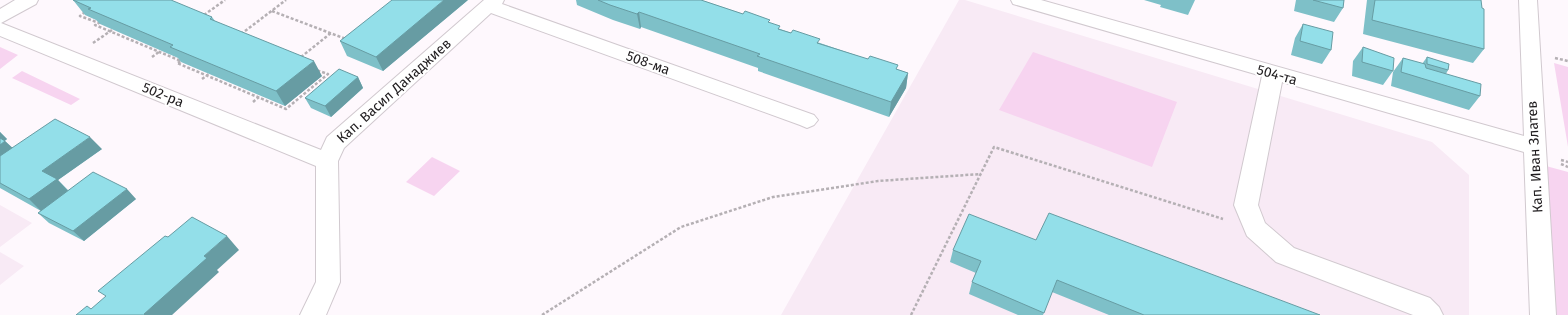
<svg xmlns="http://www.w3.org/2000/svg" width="1568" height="315" font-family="'Fira Sans',sans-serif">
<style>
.built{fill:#f8eaf5}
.green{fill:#f7d4f0}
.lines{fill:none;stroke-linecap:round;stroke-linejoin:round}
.minor-casing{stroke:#d1c9cf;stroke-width:2}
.path{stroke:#b5b0b4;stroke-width:2.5;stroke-dasharray:3 2;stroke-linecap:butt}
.minor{fill:#fff;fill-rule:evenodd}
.wall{fill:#7ec0c8}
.shaded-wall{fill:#679ca3}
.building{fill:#93dfe9;stroke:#679ca3}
.labels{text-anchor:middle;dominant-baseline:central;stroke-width:4;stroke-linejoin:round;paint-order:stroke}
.street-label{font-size:14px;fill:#201d1f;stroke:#fff}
</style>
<rect width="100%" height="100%" fill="#fef8fd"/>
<path class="built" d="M959,0H965L1432,142L1469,175V315H781Z
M0,205L32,223L0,247Z
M0,252L24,266L0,285Z"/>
<path class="green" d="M0,47L18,55L0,69Z
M1033,52L1177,102L1152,167L999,110Z
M1554,63L1568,67V147Z
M22,71L80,99L71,105L12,78Z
M432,157L460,171L434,196L406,182Z
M1535,163L1568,172V315H1543Z"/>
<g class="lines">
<defs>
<path id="minor" d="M15,0H38L36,4L1,23L321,150L327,137L484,0H504L502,4L814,115L818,120L814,125L807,128L800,125L491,13L344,148L338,161L340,282L326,315H300L316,282V166L0,36V9Z
M1011,0H1041L1524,136L1519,0H1537L1556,315H1530L1524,152L1282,82L1258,205L1265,223L1294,248L1430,298L1439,307L1443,315H1413L1276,262L1247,236L1234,205L1262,76L1013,4Z"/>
</defs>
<use href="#minor" class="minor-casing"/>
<path class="path" d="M272,11L346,39
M85,12L80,16L99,23L95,25L181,61L177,63L286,109L328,74L316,70
M204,15L225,0
M241,34L286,0
M93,43L112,30
M152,57L159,52
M301,57L331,33
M1555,58L1568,61
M202,79L209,74
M253,102L259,97
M1561,160L1568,162
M1561,164L1568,167
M542,315L681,227L773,197L878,181L981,174
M911,315L994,147L1223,219"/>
<use href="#minor" class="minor"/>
</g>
<path class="wall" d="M73,0L212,17L215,21L322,76L285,106L181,62L178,58L100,24L96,20L85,15Z
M468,0L383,71L347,56L340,41Z
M576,0H701L770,23L780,29L820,43L908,73L906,88L889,117L758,71V68L641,27L640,29L613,20L577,5Z
M1144,0H1195L1188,15L1160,7L1161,5Z
M1296,0H1344L1343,8L1334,22L1294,11Z
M1367,0H1481L1484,49L1473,63L1363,34Z
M1303,24L1331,50L1322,64L1291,55L1295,38Z
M1363,47L1393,71L1383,85L1352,76L1353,61Z
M1427,57L1448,70L1446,74L1480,96L1469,110L1391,86L1393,72L1403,58L1422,64Z
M358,77L363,88L331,117L311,108L305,98Z
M0,132L7,139L5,141L12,148L102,149L58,180L68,190L136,199L84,241L49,223L38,213L41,211L0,188Z
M1036,240L1320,315H1109L1052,292L1043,315H1018L969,294L972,282L976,273L950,262L953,250Z"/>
<path class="shaded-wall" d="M444,0H468L383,71L376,57Z
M639,12L641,27L640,29L637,14Z
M314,61L322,76L285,106L276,91Z
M908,73L906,88L889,117L891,102Z
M358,77L363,88L331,117L325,106Z
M0,132L7,139L1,143L0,142Z
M90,137L102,149L58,180L69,192L42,212L29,199L42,171Z
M5,141L16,151L0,162V145Z
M127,189L136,199L84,241L73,231Z
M227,236L239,250L217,270L219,272L172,315H145L144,314L204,256Z"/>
<path class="building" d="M73,0H171L212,17L210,19L314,61L276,91L170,47L173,45L88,9L91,8Z
M392,0H444L376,57L340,41Z
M598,0H701L743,14L745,11L770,20L768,22L780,26L778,29L791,33L793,30L820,39L817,43L868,59L870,56L898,65L896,69L908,73L891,102L757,56L760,54L639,12L637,14L610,5Z
M1313,0H1344L1343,8Z
M1375,0H1481L1482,8L1484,9V49L1372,20Z
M1303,24L1333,32L1331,50L1300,41Z
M1363,47L1394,58L1393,71L1362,62Z
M1427,57L1449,64L1448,70L1427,64Z
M1403,58L1425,64L1426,68L1481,84L1480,96L1401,72Z
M339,69L358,77L325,106L305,98Z
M55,119L90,137L42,171L57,179L29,199L0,183V156Z
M0,138L5,141L0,145Z
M93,172L127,189L73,231L38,213Z
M1049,213L1320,315H1144L1057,280L1044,313L972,282L981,261L953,250L969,214L1036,240Z
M192,217L227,236L204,256L207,258L144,314L145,315H76L87,306L91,309L106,296L98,291L165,236L168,237Z"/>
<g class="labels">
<g class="street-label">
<text transform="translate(648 63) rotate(20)">508-ма</text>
<text transform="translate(1277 75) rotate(16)">504-та</text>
<text transform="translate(394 91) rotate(-42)">Кап. Васил Данаджиев</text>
<text transform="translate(163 95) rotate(22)">502-ра</text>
<text transform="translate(1535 157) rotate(-93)">Кап. Иван Златев</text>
</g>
</g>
</svg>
